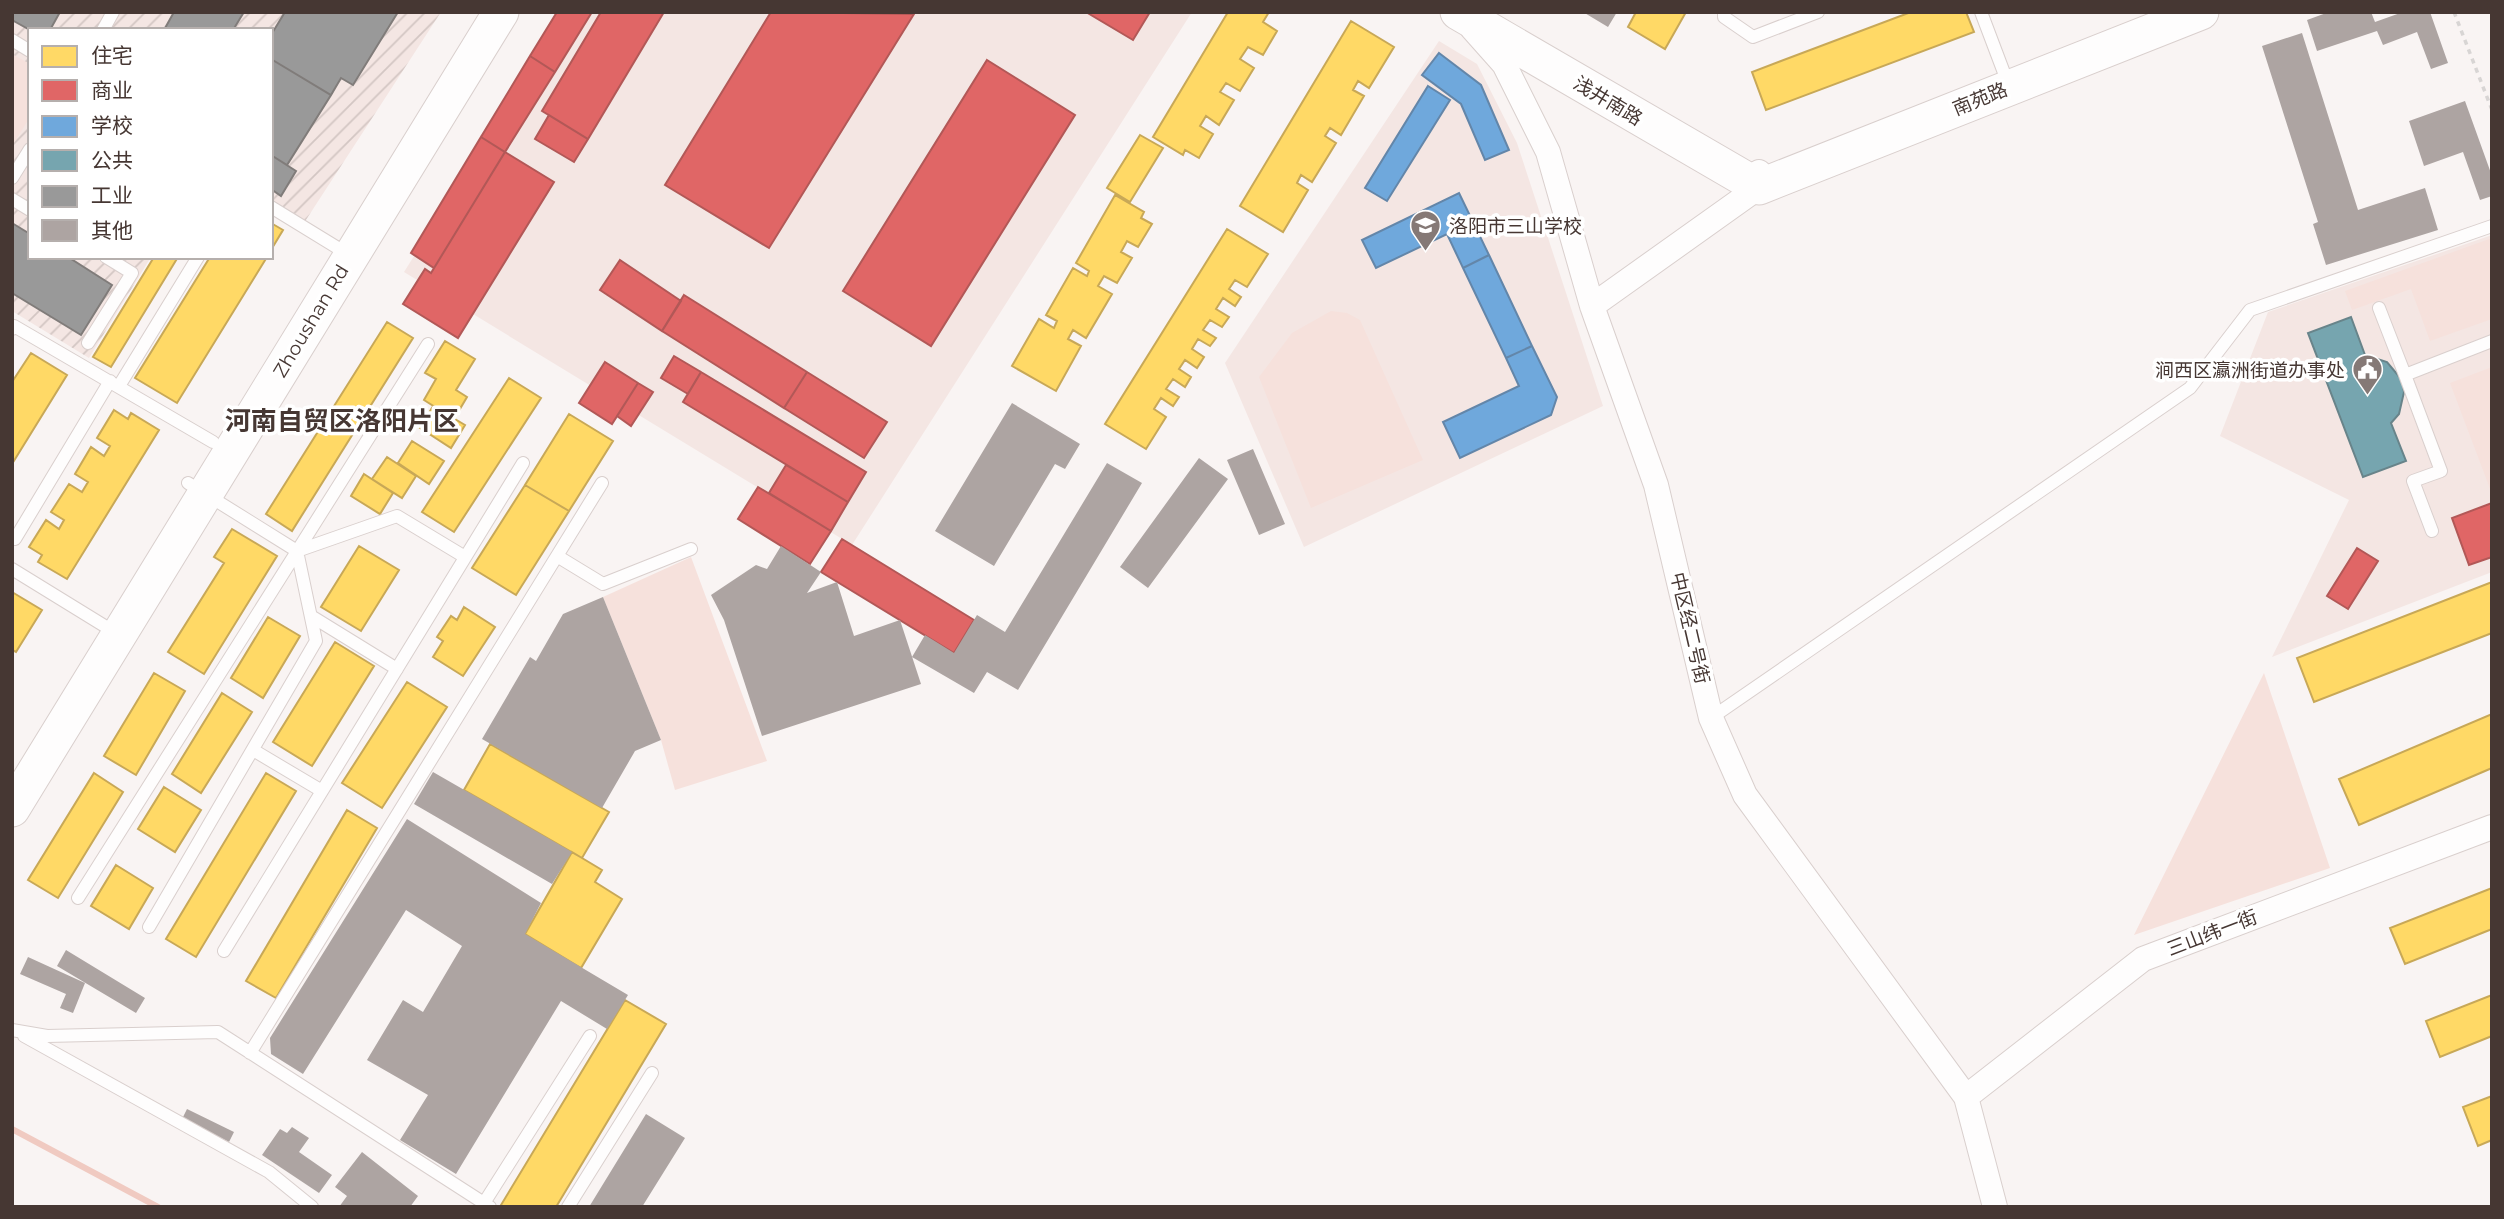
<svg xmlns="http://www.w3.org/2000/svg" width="2504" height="1219" font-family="Montserrat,'Noto Sans SC',sans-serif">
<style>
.built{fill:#f4e6e3}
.industrial{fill:url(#industrial-furrows)}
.grass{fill:#f6e1dc}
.homes{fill:#ffd966;stroke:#c8a857;stroke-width:2}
.shops{fill:#e06666;stroke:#b25857;stroke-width:2}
.schools{fill:#6fa8dc;stroke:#6386a9;stroke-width:2}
.public{fill:#76a5af;stroke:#68848a;stroke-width:2}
.industry{fill:#999;stroke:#807c7a;stroke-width:2}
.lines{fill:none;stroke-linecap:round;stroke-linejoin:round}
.stream{stroke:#f0cac1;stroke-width:6}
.building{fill:#ada4a2}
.lane-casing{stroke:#d9cfcd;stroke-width:14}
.street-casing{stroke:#d9cfcd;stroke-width:26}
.secondary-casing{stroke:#d9cfcd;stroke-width:37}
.path{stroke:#d8d5d4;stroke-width:3.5;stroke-dasharray:5 5;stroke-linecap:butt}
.lane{stroke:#fefdfd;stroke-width:12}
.street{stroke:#fefdfd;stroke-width:24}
.secondary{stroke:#fefdfd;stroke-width:35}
.labels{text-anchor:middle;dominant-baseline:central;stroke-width:7;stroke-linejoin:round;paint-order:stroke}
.street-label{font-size:19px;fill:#463733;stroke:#fff}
.poi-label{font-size:19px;fill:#463733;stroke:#fff;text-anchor:start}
.district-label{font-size:26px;font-weight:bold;fill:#463733;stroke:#fff}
</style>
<defs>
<pattern id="industrial-furrows" width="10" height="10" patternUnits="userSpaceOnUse" patternTransform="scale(1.75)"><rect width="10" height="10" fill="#f4e6e3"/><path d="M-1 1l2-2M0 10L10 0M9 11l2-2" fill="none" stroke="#d3c6c3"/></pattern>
</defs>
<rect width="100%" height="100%" fill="#f9f4f3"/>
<path class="built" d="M568,12H1192L852,545L404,272Z
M1439,41L1477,64L1517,143L1603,406L1304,547L1225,363Z
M2492,235V572L2272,657L2349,500L2220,436L2268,312Z"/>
<path class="industrial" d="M12,12H441L302,226L271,207V30H30V257H151L89,358L12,311Z"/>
<path class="grass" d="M12,54L30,64V117L12,146Z
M2492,238V319L2430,341L2411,289L2352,310L2345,291Z
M1331,311L1347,313L1360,320L1423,460L1311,508L1259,377L1292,333Z
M2492,367V494L2450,383Z
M691,557L767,761L675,790L661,740L603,597Z
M2264,673L2330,868L2134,935Z"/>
<path class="homes" d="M1228,12H1269L1263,22L1277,31L1263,55L1248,47L1240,59L1254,68L1240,91L1226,83L1220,92L1234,100L1219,125L1206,116L1200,126L1213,134L1199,158L1185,150L1183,155L1153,137Z
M1636,12H1686L1665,49L1628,27Z
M1911,12H1966L1974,32L1766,110L1752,72Z
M1351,21L1394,47L1369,88L1358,81L1353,90L1364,96L1341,135L1330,128L1325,136L1336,143L1312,182L1301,175L1297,183L1308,190L1283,232L1240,206Z
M1140,135L1163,148L1130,202L1107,188Z
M1115,195L1144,212L1141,218L1152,224L1138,247L1127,241L1121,252L1132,258L1117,283L1104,276L1098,286L1112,294L1086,338L1073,330L1068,339L1081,346L1056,391L1012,366L1039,319L1054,328L1057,321L1046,315L1073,268L1087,276L1089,271L1076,263Z
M271,223L283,230L271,250Z
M1227,229L1268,254L1247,287L1235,280L1229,289L1241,297L1235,306L1223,298L1216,309L1229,317L1222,327L1210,320L1203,330L1216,338L1210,346L1198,339L1192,349L1204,357L1197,368L1185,360L1179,369L1191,377L1185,387L1173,379L1166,389L1179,397L1173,406L1161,398L1154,409L1166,417L1146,449L1105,424Z
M154,257H178L111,367L93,357Z
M210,257H267L177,403L135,378Z
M387,322L413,338L292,531L266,514Z
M445,341L475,359L456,390L467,397L454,419L424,400L436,379L425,373Z
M31,353L67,375L12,464V382Z
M509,378L541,398L454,532L422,512Z
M433,406L465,425L451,448L420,428Z
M114,410L128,419L131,413L159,430L67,579L38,562L42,555L29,547L46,520L59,529L64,520L51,512L69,484L82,492L88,482L75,474L91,447L104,456L110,446L97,438Z
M569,414L613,441L569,511L525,485Z
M412,441L444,461L429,484L398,463Z
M387,457L416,476L402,498L372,479Z
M364,474L393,493L380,514L351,496Z
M525,485L569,511L516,595L472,568Z
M232,529L277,556L204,674L168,652L224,563L214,557Z
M359,546L399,570L361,631L321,607Z
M2492,582V633L2314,702L2297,658Z
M12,592L42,610L16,652L12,650Z
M464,607L495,627L463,676L433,657L443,641L437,637L451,616L457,620Z
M268,617L300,636L263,698L231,678Z
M335,642L374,666L312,766L273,742Z
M154,673L185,691L136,775L104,756Z
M407,682L447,707L382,808L342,783Z
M222,693L252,712L201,793L172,774Z
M2492,714V768L2359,825L2339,779Z
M490,744L609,812L582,858L464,790Z
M94,773L123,792L58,898L28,880Z
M266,773L296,791L196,957L166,939Z
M164,787L201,810L175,852L138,829Z
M347,810L377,828L276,998L246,981Z
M572,852L602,870L595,882L622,899L581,968L525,934Z
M116,865L153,888L129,929L91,906Z
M2492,888V929L2405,964L2390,928Z
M2492,995V1036L2440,1057L2426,1021Z
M625,1000L666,1024L556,1207H503L501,1205Z
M2492,1096V1140L2478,1146L2463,1107Z"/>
<path class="shops" d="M557,12H592L555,72L530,56Z
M601,12H664L588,139L542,111Z
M771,12L914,14L769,248L665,185Z
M1086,12H1150L1133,40Z
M530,56L555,72L505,152L481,137Z
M987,60L1075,115L931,346L843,291Z
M549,115L588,139L574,162L535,139Z
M481,137L505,152L434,268L411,253Z
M505,152L554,182L458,338L403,304L425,269L431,273Z
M620,260L681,301L662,331L600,290Z
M684,295L807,372L784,408L662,331Z
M674,356L701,372L688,394L661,378Z
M605,362L638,383L612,424L579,403Z
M701,372L866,472L848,502L683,402Z
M807,372L887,422L864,458L784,408Z
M638,383L653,392L631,426L617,416Z
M786,465L848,502L831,531L769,493Z
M758,487L831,531L810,564L738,519Z
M2492,503V557L2469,565L2452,518Z
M842,539L974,620L954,653L821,572Z
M2357,548L2378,561L2348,609L2327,596Z"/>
<path class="schools" d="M1439,53L1481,85L1509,150L1485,160L1461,104L1422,75Z
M1428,86L1450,100L1387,201L1365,188Z
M1459,193L1489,255L1463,268L1447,234L1376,268L1362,240Z
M1489,255L1532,346L1506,358L1463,268Z
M1532,346L1557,397L1551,415L1460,458L1443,422L1519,386L1506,358Z"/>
<path class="public" d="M2351,317L2365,355L2387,362L2402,380L2404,392L2399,414L2391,423L2406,461L2363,477L2308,333Z"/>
<path class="industry" d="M12,12H60L50,30H30L12,20Z
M174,12H244L233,30H164Z
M285,12H398L353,85L341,78L331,95L271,59V35Z
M271,59L331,95L287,165L271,155Z
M271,155L296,171L281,196L271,189Z
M12,223L30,234V257H68L112,285L81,335L12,293Z"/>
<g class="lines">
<path class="stream" d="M12,1129L158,1207"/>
</g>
<path class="building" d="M1583,12H1617L1608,27Z
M2329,12H2371L2375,22L2403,12H2430L2448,63L2431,69L2417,32L2383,45L2377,31L2317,51L2307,20Z
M2302,33L2358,210L2425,188L2438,230L2326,265L2313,224L2318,222L2262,46Z
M2465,101L2492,176V196L2480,200L2463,152L2424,166L2409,121Z
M1012,403L1080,444L1065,469L1055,464L994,566L935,531Z
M1253,449L1285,524L1259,535L1227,460Z
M1199,458L1228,479L1148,588L1120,567Z
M1107,463L1142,483L1018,690L987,672L974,693L912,657L925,635L954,653L977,615L1005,632Z
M781,546L821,572L807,593L837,582L854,636L900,620L921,684L762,736L724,620L711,595L756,565L767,569Z
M603,597L661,740L635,751L602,808L482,739L530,657L536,661L563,614Z
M433,772L572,852L552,884L414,804Z
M407,819L541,903L525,934L628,995L607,1029L561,1001L456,1174L400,1140L428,1095L367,1060L403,1000L423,1012L462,946L406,910L303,1074L271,1054L270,1038Z
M66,950L145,998L136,1013L57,966Z
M28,957L85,983L73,1013L60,1008L66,994L20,974Z
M187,1109L234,1132L229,1142L182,1119Z
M646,1114L685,1138L642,1207H589Z
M292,1127L309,1138L299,1152L332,1175L319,1193L262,1155L280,1129L287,1133Z
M362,1152L418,1196L410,1207H339L347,1196L335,1187Z"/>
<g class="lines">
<defs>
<path id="lane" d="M1724,12V17L1753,37L1818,12
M1981,12L2009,86
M103,30L113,12
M12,40L30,51
M12,178L30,149
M12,199L30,210
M271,207L351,256
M2379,308L2405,375L2492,341
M12,329L14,326L213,442
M88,343L132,273L106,257
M2405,375L2441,471L2413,481L2432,531
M119,386L198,257
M188,483L297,551
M15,539L110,381
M557,556L603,584L691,549
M12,569L116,633
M311,616L397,669
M1711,718L2190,388L2250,310L2492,226
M253,750L322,791
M78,898L428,344
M149,927L316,641L297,551L397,516L465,557
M224,951L523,463
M12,1030L47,1036L218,1032L490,1207
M24,1036L269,1172L312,1207
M250,1053L602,483
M484,1203L590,1036
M568,1207L652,1073"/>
<path id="street" d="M1472,28L1504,64L1548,152L1592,306L1656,485L1711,718L1745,795L1966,1097L1995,1207
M1592,306L1759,187V172
M1966,1097L2143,959L2492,827"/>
<path id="secondary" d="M1458,12L1759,187L2201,12
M12,809L501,12"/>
</defs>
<use href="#lane" class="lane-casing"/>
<use href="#street" class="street-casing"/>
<use href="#secondary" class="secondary-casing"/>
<path class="path" d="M2454,12L2492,110"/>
<use href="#lane" class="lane"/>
<use href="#street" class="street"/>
<use href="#secondary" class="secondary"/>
</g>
<defs>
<symbol id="school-pin" viewBox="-11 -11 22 30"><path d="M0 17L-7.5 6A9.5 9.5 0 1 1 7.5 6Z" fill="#857976" stroke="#fff"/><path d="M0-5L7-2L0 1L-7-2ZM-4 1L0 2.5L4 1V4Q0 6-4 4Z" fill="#fff"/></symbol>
<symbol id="civic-pin" viewBox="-11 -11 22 30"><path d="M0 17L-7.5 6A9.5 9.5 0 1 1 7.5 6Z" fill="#857976" stroke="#fff"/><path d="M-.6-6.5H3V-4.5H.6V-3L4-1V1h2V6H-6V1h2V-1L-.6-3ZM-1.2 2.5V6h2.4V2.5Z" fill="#fff"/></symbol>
</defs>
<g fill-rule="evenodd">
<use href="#school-pin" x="1408" y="208" width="35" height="47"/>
<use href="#civic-pin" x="2350" y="352" width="35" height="47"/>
</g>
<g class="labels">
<g class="street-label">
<text transform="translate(1980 99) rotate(-22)">南苑路</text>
<text transform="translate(1608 101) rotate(31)">浅井南路</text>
<text transform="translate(311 321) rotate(-59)">Zhoushan Rd</text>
<text transform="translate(1690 628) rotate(77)">中区经二号街</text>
<text transform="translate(2212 933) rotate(-21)">三山纬一街</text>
</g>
<g class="poi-label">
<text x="1449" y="226">洛阳市三山学校</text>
<text x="2345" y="370" text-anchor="end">涧西区瀛洲街道办事处</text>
</g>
<g class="district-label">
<text x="342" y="421">河南自贸区洛阳片区</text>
</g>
</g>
<rect width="2504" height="1219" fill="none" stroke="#463733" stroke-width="28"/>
<rect x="28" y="28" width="245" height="231" fill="#ffffff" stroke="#b5afad" stroke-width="2"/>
<rect x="42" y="46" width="35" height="21" fill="#ffd966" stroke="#b5afad" stroke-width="2"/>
<text x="91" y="63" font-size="21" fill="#463733">住宅</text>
<rect x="42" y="80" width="35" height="21" fill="#e06666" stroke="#b5afad" stroke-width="2"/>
<text x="91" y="98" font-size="21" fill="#463733">商业</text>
<rect x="42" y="116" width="35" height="21" fill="#6fa8dc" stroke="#b5afad" stroke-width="2"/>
<text x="91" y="133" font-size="21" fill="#463733">学校</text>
<rect x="42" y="150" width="35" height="21" fill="#76a5af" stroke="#b5afad" stroke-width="2"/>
<text x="91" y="168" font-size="21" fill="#463733">公共</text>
<rect x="42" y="186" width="35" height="21" fill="#999999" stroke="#b5afad" stroke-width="2"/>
<text x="91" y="203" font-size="21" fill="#463733">工业</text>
<rect x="42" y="220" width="35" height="21" fill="#ada4a2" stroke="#b5afad" stroke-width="2"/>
<text x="91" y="238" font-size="21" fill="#463733">其他</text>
</svg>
